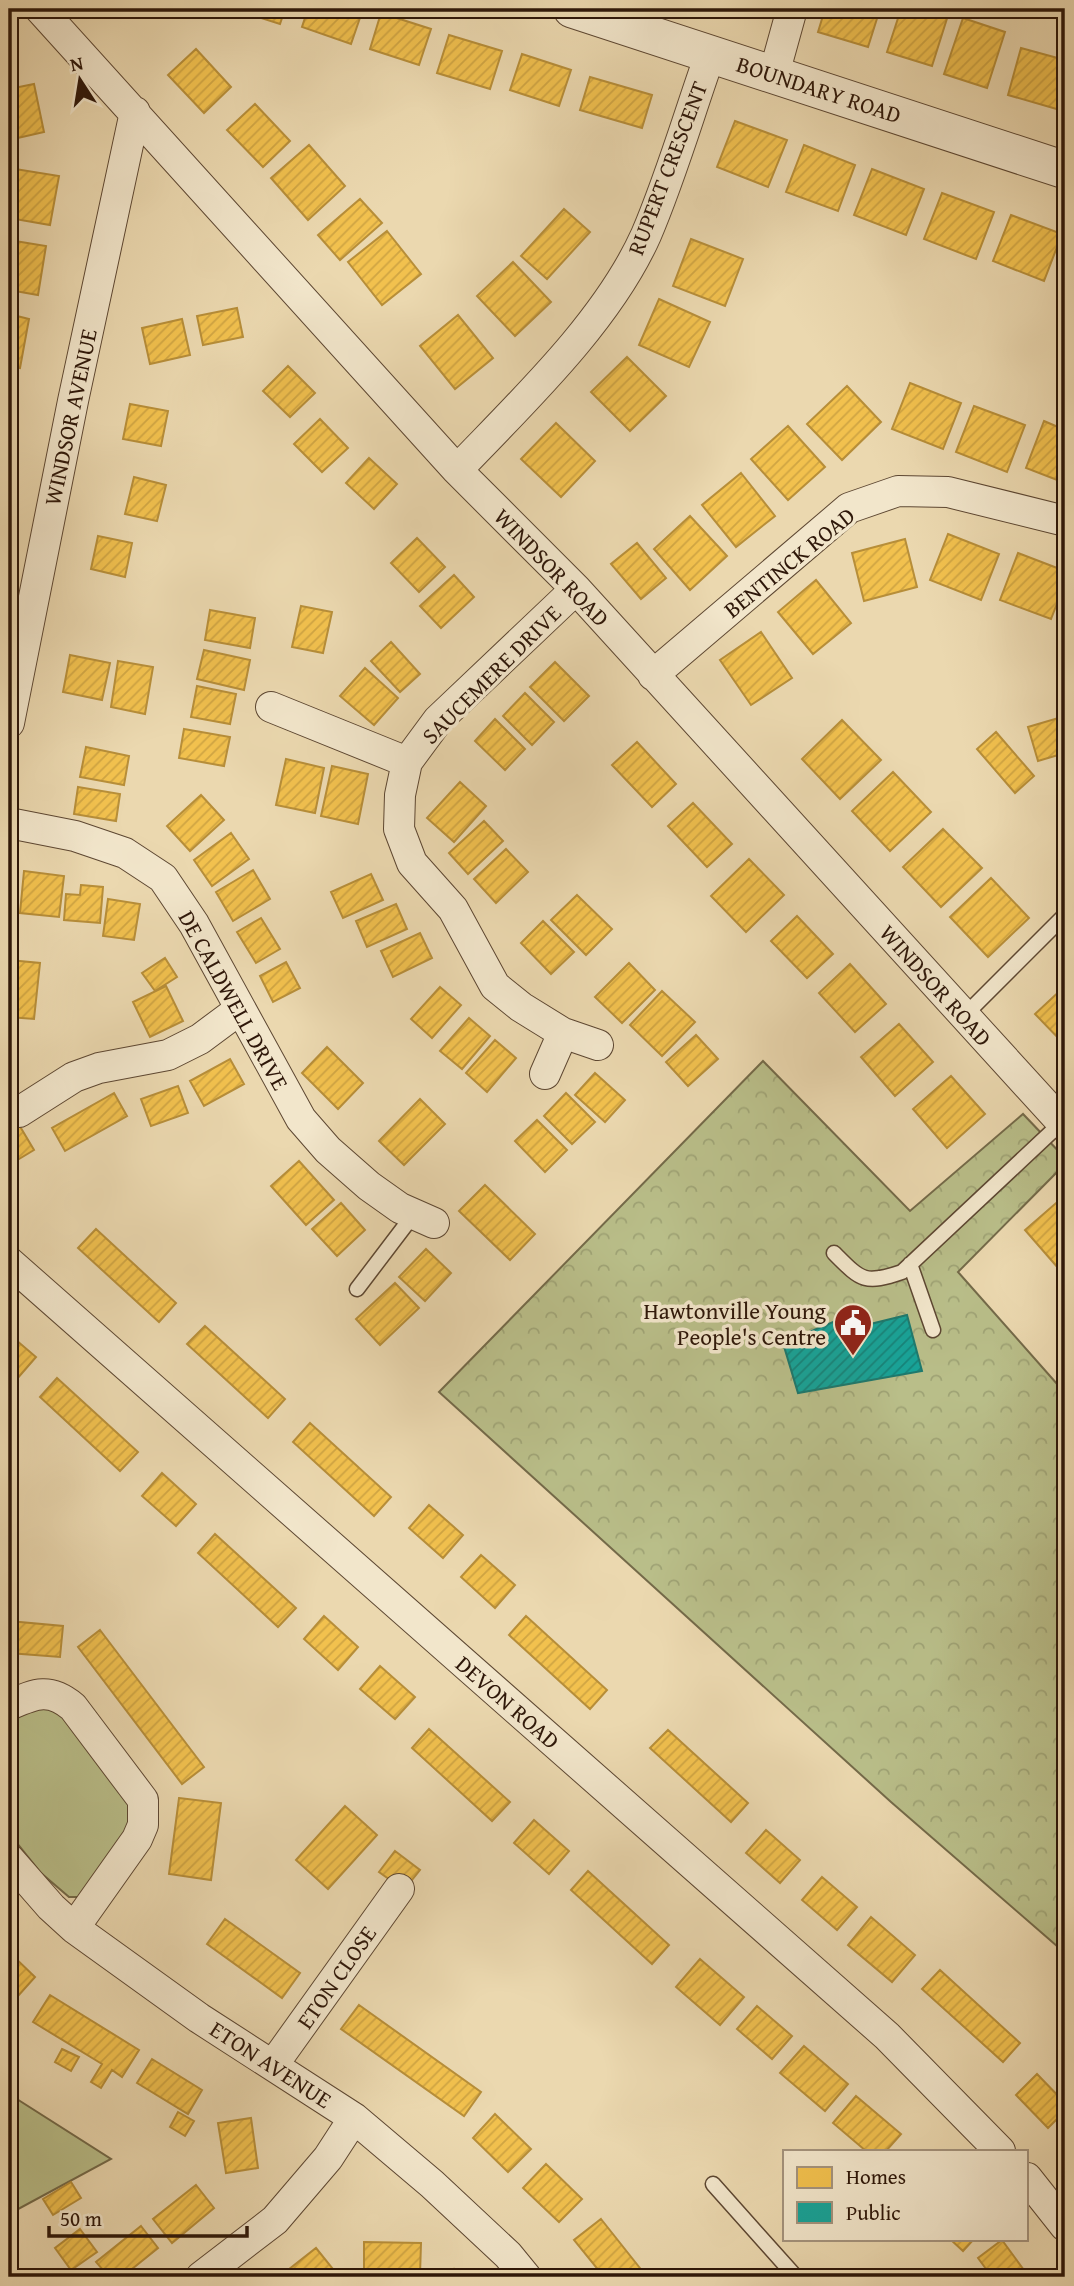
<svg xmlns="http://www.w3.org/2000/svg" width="1074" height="2286" font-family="'Gentium Book Plus',serif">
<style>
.grass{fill:#b9be89;stroke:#746a49;stroke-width:2}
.park{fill:url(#park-crowns);stroke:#746a49;stroke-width:2}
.homes{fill:url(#homes-hatch);stroke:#b78e39;stroke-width:2}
.public{fill:url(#public-hatch);stroke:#1e796d;stroke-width:2}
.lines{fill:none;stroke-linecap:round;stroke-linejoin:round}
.service-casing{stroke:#5d4732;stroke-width:17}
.minor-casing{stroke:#5d4732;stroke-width:32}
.tertiary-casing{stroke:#5d4732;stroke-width:39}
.service{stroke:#f2e6cb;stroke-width:14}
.minor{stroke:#f2e6cb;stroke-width:30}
.tertiary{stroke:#f2e6cb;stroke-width:37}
.labels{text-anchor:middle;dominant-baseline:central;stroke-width:7;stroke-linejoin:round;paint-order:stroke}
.street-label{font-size:23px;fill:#2e1709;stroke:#f2e6cb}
.poi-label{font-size:23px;fill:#2e1709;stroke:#f2e6cb;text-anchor:end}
</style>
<defs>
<pattern id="park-crowns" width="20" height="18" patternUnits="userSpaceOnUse" patternTransform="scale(1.75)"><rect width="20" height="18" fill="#b9be89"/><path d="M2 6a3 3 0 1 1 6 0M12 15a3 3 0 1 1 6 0" fill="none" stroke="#9fa375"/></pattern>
<pattern id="homes-hatch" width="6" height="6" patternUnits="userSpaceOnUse" patternTransform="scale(1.75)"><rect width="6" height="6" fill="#f2c14e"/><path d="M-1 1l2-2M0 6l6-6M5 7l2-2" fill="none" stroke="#d0a543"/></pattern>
<pattern id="public-hatch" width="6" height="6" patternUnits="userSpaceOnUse" patternTransform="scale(1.75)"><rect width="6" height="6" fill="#17a398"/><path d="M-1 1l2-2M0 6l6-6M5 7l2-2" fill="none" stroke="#15847a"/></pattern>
</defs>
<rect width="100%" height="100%" fill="#ebd8af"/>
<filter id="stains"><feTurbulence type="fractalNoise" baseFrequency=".00286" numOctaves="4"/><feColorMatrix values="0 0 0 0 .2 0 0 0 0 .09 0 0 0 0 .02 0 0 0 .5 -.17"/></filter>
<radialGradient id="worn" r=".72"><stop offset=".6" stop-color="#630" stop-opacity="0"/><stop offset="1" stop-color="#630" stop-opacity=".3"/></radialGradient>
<path class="grass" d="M27,1705L58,1708L128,1792L134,1820L84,1897H69L41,1873L9,1833V1714Z
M9,2094L111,2159L9,2214Z"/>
<path class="park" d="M763,1061L910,1211L1023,1114L1065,1158V1164L958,1272L1065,1393V1953L891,1802L439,1392Z"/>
<path class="homes" d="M233,9H285L280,24Z
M308,9H363L351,44L302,27Z
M825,9H880L868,47L818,32Z
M901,9H950L932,66L887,52Z
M381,13L431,29L419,65L370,49Z
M963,18L1005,32L987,88L944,74Z
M449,35L502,51L490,89L437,73Z
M1021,48L1065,60V93L1060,110L1008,95Z
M196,49L231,87L204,113L168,75Z
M522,54L571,70L559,106L510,90Z
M590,77L652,95L642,128L580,110Z
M34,84L44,132L9,140V89Z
M255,104L290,141L263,167L227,130Z
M735,121L787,140L768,187L717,167Z
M309,145L345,186L308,220L271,178Z
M804,145L855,165L838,211L786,192Z
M9,168L59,176L50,225L9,218Z
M872,169L924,189L906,235L854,215Z
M942,193L994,212L976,259L924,239Z
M360,199L382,223L340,260L318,235Z
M564,209L590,232L547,279L521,256Z
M1011,215L1062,234L1044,281L993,261Z
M387,231L421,274L382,305L348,262Z
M691,239L743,259L725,306L673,286Z
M9,240L46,246L38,295L9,290Z
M513,262L551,302L515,336L477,296Z
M1065,269V290L1058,288Z
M659,299L710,322L689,367L639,345Z
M237,308L243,337L203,345L197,316Z
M9,314L29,319L20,368L9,366Z
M458,315L493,358L455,389L420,346Z
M182,319L190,355L150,364L142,328Z
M627,357L666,396L630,431L591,392Z
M288,366L315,393L290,417L263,391Z
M910,383L961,403L943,449L892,429Z
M9,385L17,386L9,434Z
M847,386L881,422L842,460L807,424Z
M130,404L168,411L161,446L123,439Z
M974,406L1025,425L1007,472L956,452Z
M320,419L348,448L322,472L294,444Z
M1044,421L1065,430V483L1026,468Z
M556,423L595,461L561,497L521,459Z
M788,426L825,467L788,500L751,459Z
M369,458L397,484L374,509L346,483Z
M741,473L775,516L736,547L702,505Z
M134,477L166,485L157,521L125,514Z
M690,516L727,556L690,590L654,549Z
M948,534L999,554L981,600L930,580Z
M98,536L132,543L125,577L91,569Z
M417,538L445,567L419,592L391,563Z
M905,539L917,587L864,601L852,553Z
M637,543L666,578L641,599L611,564Z
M1018,553L1065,571V583L1051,619L1000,600Z
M454,575L474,597L441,628L420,606Z
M816,580L851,623L813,654L778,612Z
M301,606L332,612L323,653L292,647Z
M210,610L255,618L250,648L205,640Z
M761,632L792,678L751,705L720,660Z
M391,642L420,674L400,692L371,661Z
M204,650L250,660L244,690L197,679Z
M70,655L110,663L102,700L63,692Z
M118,661L153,667L145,714L111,707Z
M555,662L589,696L564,721L530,687Z
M365,668L398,698L374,725L340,696Z
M197,686L236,694L230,724L191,717Z
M525,693L554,722L532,745L503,716Z
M1065,716V753L1038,761L1028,727Z
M495,719L525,749L505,770L475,741Z
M842,720L881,760L840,799L802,759Z
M184,729L230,737L224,766L179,758Z
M996,732L1034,776L1015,793L977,749Z
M637,742L676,784L652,807L612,765Z
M86,747L129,756L124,785L80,777Z
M286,759L324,768L315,813L276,805Z
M332,766L368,774L358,824L321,816Z
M893,772L931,812L890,851L852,811Z
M460,782L486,806L454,842L427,818Z
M78,787L120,794L116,821L74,814Z
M201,795L224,820L190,851L167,826Z
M693,803L732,844L707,867L668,826Z
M484,821L503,841L468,874L449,853Z
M943,829L982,868L941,907L903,867Z
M231,833L249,859L212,886L194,860Z
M506,849L528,872L496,903L474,879Z
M749,859L784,895L746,932L711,896Z
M253,870L270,899L233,921L216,892Z
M24,871L64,876L59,917L20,913Z
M371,874L383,900L343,918L331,892Z
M991,878L1029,918L988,957L950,917Z
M81,885L103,887L100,923L64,920L66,894L80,895Z
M577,895L612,929L586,955L551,920Z
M108,899L140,904L134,940L103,936Z
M396,904L407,929L367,947L356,921Z
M797,916L833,954L807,978L771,941Z
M261,918L280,949L256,963L237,932Z
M543,921L574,952L551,974L521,943Z
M420,933L432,958L393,977L381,951Z
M165,958L177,977L155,991L142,973Z
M9,960L40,963L34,1019L9,1017Z
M286,962L300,988L273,1002L260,976Z
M629,963L655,990L622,1023L595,997Z
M850,964L886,1004L855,1032L819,993Z
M166,986L183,1021L150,1037L133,1002Z
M1065,986V1045L1035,1014Z
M440,987L461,1005L432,1038L411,1019Z
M662,991L695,1022L662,1056L630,1025Z
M469,1018L490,1036L462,1069L440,1051Z
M899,1024L933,1062L895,1096L861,1057Z
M696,1035L718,1059L688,1086L666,1062Z
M495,1040L516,1058L487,1092L466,1073Z
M327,1047L363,1083L338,1109L302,1073Z
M230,1059L244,1084L204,1106L190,1081Z
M595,1073L625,1100L605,1122L575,1095Z
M951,1076L985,1114L947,1148L913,1109Z
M178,1086L188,1113L151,1126L141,1099Z
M114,1093L127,1116L65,1151L52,1128Z
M566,1093L595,1122L572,1144L544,1116Z
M420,1099L445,1124L404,1165L379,1141Z
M15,1118L34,1150L9,1165V1122Z
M537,1120L567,1150L545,1172L515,1141Z
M299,1161L334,1200L306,1225L271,1186Z
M485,1185L535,1234L510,1260L459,1211Z
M1063,1197L1065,1199V1264L1059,1269L1025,1230Z
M341,1203L365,1230L337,1256L312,1229Z
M96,1229L176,1303L159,1322L78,1248Z
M426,1249L451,1273L425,1301L399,1277Z
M395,1283L419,1308L380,1345L356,1319Z
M205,1326L285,1399L268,1418L187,1344Z
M9,1334L36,1357L16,1380L9,1374Z
M57,1378L138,1452L120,1471L40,1397Z
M310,1423L391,1497L374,1516L293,1442Z
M162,1473L196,1504L176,1526L142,1496Z
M429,1505L463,1535L443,1558L409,1528Z
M215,1534L296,1608L278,1627L198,1553Z
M481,1555L515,1585L495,1608L461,1577Z
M324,1616L358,1647L338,1670L304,1639Z
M526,1616L607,1690L590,1709L509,1635Z
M9,1621L63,1626L60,1657L9,1653Z
M100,1630L204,1767L182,1784L78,1647Z
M380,1666L415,1697L395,1719L360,1689Z
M429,1729L510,1802L492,1821L412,1748Z
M668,1730L748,1803L731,1822L650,1748Z
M179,1798L221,1803L211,1880L169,1874Z
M345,1806L377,1835L328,1889L296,1860Z
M534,1820L569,1851L549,1874L514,1843Z
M766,1830L800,1860L780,1883L746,1853Z
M395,1851L420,1870L404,1890L379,1872Z
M588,1871L669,1945L652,1964L571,1890Z
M822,1877L857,1907L837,1930L802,1900Z
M871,1917L915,1955L892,1982L848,1945Z
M225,1919L300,1973L282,1998L207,1944Z
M9,1952L35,1977L18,1996L9,1987Z
M700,1959L744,1997L720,2025L676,1987Z
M940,1970L1020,2043L1003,2062L922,1989Z
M50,1995L139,2050L122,2077L112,2070L101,2088L91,2082L102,2064L33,2022Z
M359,2005L481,2092L464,2116L341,2029Z
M757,2006L792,2036L772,2059L737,2029Z
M804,2046L848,2084L825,2111L780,2073Z
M62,2049L79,2057L71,2071L55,2062Z
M152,2059L202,2090L188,2114L137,2083Z
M1037,2074L1065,2103V2111L1048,2128L1016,2095Z
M856,2096L901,2134L886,2151H866L833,2123Z
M178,2112L194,2121L185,2136L170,2127Z
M495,2114L531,2149L508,2172L473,2138Z
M251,2118L258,2168L226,2173L218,2123Z
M546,2164L582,2199L559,2222L523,2188Z
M71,2182L81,2198L53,2215L43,2199Z
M196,2185L214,2208L172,2243L153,2219Z
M601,2219L647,2277H604L574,2240Z
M141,2226L158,2248L122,2277H109L96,2262Z
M80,2229L97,2252L71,2270L55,2248Z
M950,2239H974L963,2251Z
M1002,2240L1029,2277H992L978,2258Z
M364,2242L421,2243L420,2275L364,2273Z
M316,2248L333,2269L323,2277H279Z
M454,2269L461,2277H445Z
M81,2270L87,2277H72Z"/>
<path class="public" d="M852,1314L858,1327L907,1315L922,1371L798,1393L783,1343Z"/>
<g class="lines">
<defs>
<path id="service" d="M964,1016L1065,915
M834,1253C861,1280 864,1285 902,1272L1062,1122
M910,1264L933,1330
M357,1289L414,1214
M713,2184L796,2277"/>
<path id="minor" d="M40,9L457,470L576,589L1065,1126
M774,74L792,9
M457,470C522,402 607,322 646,235C671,177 689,114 710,55
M576,589L438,720L407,762L400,795L399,829L412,863L453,909L495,986L521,1007L563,1033L598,1045
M653,675L849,508L898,491L948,492L1065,521
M271,707L407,762
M9,723L73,401L135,112
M9,823L75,836L125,853L163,878L194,924L301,1119L328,1150L369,1186L400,1208L434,1223
M545,1074L563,1033
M19,1112L74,1077L99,1068L168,1055L200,1039L239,1010
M9,1262L887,2036L1000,2151
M9,1705C35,1694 49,1687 73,1707L143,1800V1825L137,1839L74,1928
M9,1859L51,1907L74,1928L199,2018L354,2118L432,2184L508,2255L526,2277
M273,2065L399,1889
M1027,2178L1065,2226
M201,2277L275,2220L328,2158L354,2118"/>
<path id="tertiary" d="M572,9L1065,170"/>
</defs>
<use href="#service" class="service-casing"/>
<use href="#minor" class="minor-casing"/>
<use href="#tertiary" class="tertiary-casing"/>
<use href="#service" class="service"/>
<use href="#minor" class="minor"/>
<use href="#tertiary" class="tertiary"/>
</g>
<defs>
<symbol id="civic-pin" viewBox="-11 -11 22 30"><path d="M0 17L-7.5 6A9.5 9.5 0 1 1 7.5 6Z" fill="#8f2418" stroke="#f2e6cb"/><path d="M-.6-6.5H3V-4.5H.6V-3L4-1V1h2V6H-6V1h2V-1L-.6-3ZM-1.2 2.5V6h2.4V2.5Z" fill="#fff"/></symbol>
</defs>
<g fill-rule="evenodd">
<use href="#civic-pin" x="831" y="1301" width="44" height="60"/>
</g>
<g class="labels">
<g class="street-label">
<text transform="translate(819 89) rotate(18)">BOUNDARY ROAD</text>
<text transform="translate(667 168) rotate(-69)">RUPERT CRESCENT</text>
<text transform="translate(70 417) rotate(-78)">WINDSOR AVENUE</text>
<text transform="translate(789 562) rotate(-39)">BENTINCK ROAD</text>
<text transform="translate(552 567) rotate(46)">WINDSOR ROAD</text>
<text transform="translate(491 674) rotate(-45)">SAUCEMERE DRIVE</text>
<text transform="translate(936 985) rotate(48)">WINDSOR ROAD</text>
<text transform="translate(234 1000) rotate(61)">DE CALDWELL DRIVE</text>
<text transform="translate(508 1702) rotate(41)">DEVON ROAD</text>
<text transform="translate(336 1977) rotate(-55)">ETON CLOSE</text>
<text transform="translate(271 2064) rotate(33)">ETON AVENUE</text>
</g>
<g class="poi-label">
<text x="826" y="1310">Hawtonville Young<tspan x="826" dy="26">People's Centre</tspan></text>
</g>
</g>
<rect width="1074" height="2286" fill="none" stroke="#ebd8af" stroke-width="35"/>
<rect x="10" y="10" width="1053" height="2265" fill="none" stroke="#2e1709" stroke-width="3.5"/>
<rect x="18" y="18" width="1039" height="2251" fill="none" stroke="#2e1709" stroke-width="2"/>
<rect x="783" y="2150" width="245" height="91" fill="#f2e6cb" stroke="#a4937d" stroke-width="2"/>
<rect x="797" y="2167" width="35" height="21" fill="#f2c14e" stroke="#a4937d" stroke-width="2"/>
<text x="846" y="2184" font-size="21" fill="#2e1709">Homes</text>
<rect x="797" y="2202" width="35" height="21" fill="#17a398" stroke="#a4937d" stroke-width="2"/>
<text x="846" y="2220" font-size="21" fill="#2e1709">Public</text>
<g transform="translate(80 80) rotate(348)" stroke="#f2e6cb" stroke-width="5" paint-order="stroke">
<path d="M0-5L12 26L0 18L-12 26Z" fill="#2e1709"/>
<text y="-10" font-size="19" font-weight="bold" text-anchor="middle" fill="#2e1709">N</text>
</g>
<path d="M49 2226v10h198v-10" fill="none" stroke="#2e1709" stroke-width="3.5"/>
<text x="60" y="2226" font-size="21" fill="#2e1709" stroke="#f2e6cb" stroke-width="5" paint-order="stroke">50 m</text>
<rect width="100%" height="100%" filter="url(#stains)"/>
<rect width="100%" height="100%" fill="url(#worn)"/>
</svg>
